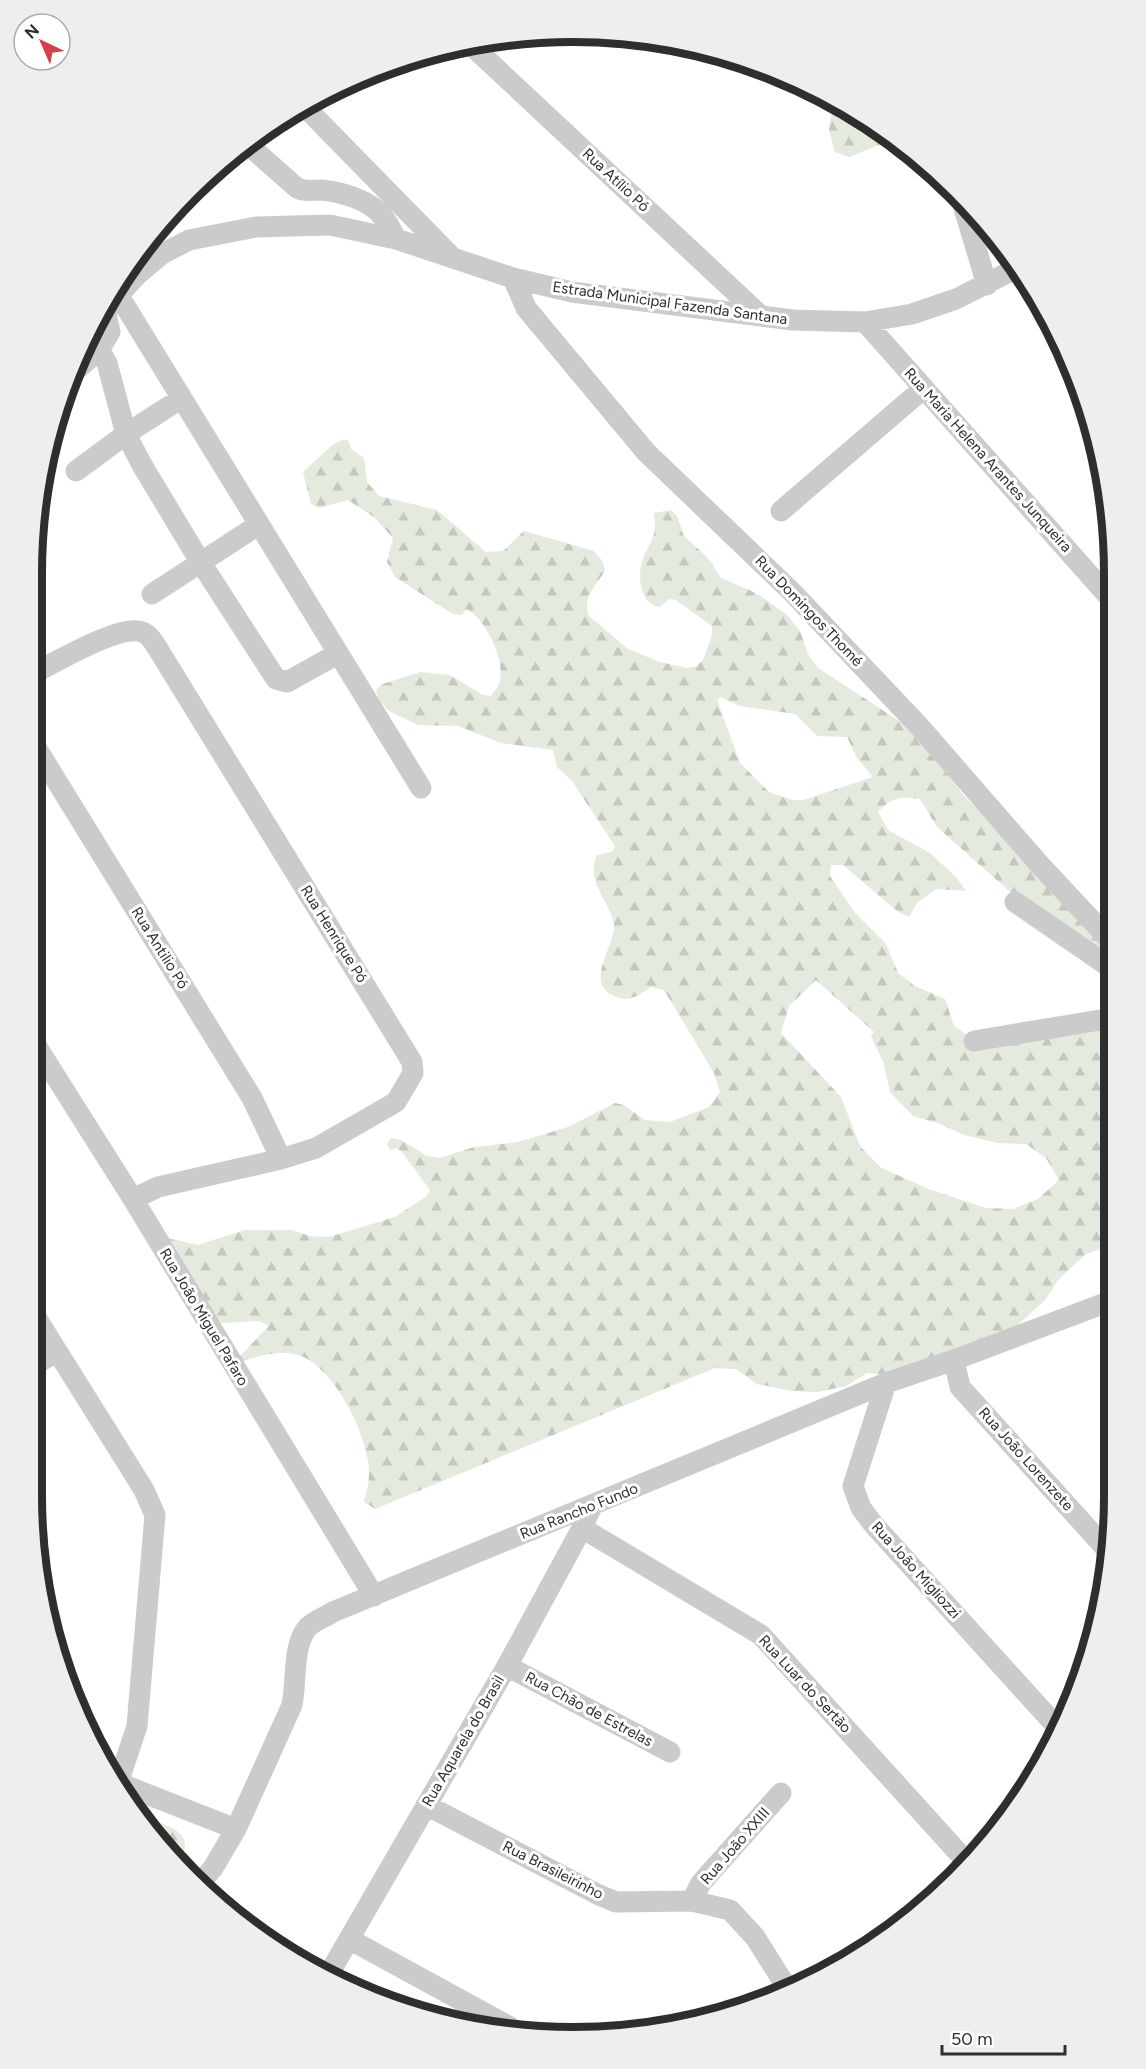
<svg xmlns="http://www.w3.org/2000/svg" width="1146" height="2069" font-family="Figtree,sans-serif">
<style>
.forest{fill:url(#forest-firs);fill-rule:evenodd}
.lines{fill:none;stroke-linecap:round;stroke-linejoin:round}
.minor{stroke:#cbcbcb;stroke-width:21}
.labels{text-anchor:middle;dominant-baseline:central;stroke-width:6;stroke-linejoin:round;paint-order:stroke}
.street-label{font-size:15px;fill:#2e2e2e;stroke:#fff}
.rim{fill:none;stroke:#2e2e2e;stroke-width:8}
</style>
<defs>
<pattern id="forest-firs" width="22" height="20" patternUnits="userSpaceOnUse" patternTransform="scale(1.5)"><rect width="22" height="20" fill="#e4eadd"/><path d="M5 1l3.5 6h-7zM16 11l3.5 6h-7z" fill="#c4c9be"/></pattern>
</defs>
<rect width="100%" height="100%" fill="#fff"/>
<path class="forest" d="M833,99L844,104L891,140L849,157L835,152L829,130Z
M342,440H348L351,449L364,458L367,482L379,496L437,510L486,552L503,551L524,531L594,551L603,562L605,571C596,585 581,599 589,616L628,649L660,662L687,668L697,666L703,660L712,635V626L676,600L669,599L660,607C639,603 637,576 643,559C646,550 652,542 654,533C656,527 654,519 654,513L671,510L677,516L684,536L709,559L721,578L758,594L787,615L800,631L808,654L818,668L913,730L965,797L1024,852L1111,948V964L1017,898L937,827L920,799C901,796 891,797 878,812L888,830L930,853L956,877L966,891L936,889L917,903L909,917L897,911L843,865H831L830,876L855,913L886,944L898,973L915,986L945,999L954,1026L977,1042L1112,1027V1250H1098L1086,1254L1059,1279L1045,1300L995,1346L953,1372L926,1378L867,1373L846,1386L818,1392L791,1391L757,1384L736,1369L715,1368L375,1509L364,1502C366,1493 369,1484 369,1475C371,1440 334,1365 298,1355C278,1349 258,1357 239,1362L240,1356L269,1326L259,1321L222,1323L210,1319L196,1303L194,1279L173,1261L167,1238L198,1245L245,1230H291L310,1236L329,1237L395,1217L427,1196L430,1190L402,1152L396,1148L390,1151L387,1144L391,1138L401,1140L427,1156L440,1158L474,1147L518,1142L568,1127L615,1103L624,1105L645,1120L670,1122L709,1107L720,1092L714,1073L664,990L651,987C639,995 629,1003 614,996C583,983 616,945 614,925C611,902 585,883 597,855L612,852L615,846L572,781L557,767L553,750L501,743L458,726L418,725L391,712L379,701L376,691L380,685L420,672L450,675L483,695L491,696C493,693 497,688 499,684C507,663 486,618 466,609L462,615L453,614L395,577L387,562L393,538L375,518L348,500L319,508L311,504L303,472L332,445ZM721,697L739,706L795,714L817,736L847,737L857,758L873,777L803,800H792L769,792L740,763L717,700ZM816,980L874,1032L871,1036L884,1064L890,1092L913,1116L940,1124L964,1135L998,1143L1026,1144L1046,1158L1059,1180L1038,1199L1013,1209L986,1208L928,1189L880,1167L860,1146L841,1097L781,1033L789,1006Z
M138,1816C161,1824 197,1828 181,1860L143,1825Z"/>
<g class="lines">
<path class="minor" d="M470,44L761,316
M304,106L450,255
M245,142L297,188C305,192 312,190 321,190C342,192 371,200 384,218C389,224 392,232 396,239
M960,195L987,285
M513,278L526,308L646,452L792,592L919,726L1040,865L1111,941
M119,296L421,788
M98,317L137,275L162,254L189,240L256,227L330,225L396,239L513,278L572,292L793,320L865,322L912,314L956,299L1019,267
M865,322L1110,598
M99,350L107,363L126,434L142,465L201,563L276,679L287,682L330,658
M72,374L99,350L110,332L105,309
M76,471L126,434L171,405
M781,511L924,388
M152,594L249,531
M32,674C55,663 115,627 138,631C148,632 153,641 158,649L412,1062L413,1073L396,1102L316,1148L281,1159L158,1187L133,1199
M32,741L252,1098L281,1159
M1015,902L1111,968
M32,1039L133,1199L374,1596
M974,1041L1112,1018
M32,1311L144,1490L155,1515L137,1726L119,1780
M954,1360L960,1387L1109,1552
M32,1367L57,1351
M886,1383L853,1486L861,1508L873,1524L1059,1729
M582,1528L761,1635L965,1860
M507,1666L670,1752
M121,1784L236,1829
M426,1805L599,1895L616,1902L692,1901L730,1910L755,1937L789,1991
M202,1881L213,1868L236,1829L292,1705C297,1681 292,1645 308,1627C314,1621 325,1617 333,1612L886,1383L954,1360L1113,1300
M692,1901L701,1883L781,1793
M349,1939L510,2027
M330,1972L507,1666L582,1528L592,1506"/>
</g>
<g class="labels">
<g class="street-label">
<text transform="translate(616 180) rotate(43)">Rua Atílio Pó</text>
<text transform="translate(670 303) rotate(8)">Estrada Municipal Fazenda Santana</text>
<text transform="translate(988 460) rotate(48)">Rua Maria Helena Arantes Junqueira</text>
<text transform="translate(809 611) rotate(46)">Rua Domingos Thomé</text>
<text transform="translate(334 934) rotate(58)">Rua Henrique Pó</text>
<text transform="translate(160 948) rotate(58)">Rua Antilio Pó</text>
<text transform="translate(204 1317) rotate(59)">Rua João Miguel Pafaro</text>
<text transform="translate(1026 1459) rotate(48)">Rua João Lorenzete</text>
<text transform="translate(579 1511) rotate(-22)">Rua Rancho Fundo</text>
<text transform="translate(916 1570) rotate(48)">Rua João Migliozzi</text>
<text transform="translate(805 1684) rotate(47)">Rua Luar do Sertão</text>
<text transform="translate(589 1709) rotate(28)">Rua Chão de Estrelas</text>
<text transform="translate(463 1741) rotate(-60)">Rua Aquarela do Brasil</text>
<text transform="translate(735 1846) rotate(-49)">Rua João XXIII</text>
<text transform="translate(553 1870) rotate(27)">Rua Brasileirinho</text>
</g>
</g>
<path d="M0 0H1146V2069H0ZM573 42H573A531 531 0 0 1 1104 573V1496A531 531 0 0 1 573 2027H573A531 531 0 0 1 42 1496V573A531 531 0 0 1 573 42Z" fill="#eee" fill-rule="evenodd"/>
<path class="rim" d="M573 42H573A531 531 0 0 1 1104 573V1496A531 531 0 0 1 573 2027H573A531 531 0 0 1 42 1496V573A531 531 0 0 1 573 42Z"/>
<g transform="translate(42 42) rotate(316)"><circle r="28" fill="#ffffff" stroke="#ababab" stroke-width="1.5"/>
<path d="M0-4.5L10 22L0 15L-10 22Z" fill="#d73e4c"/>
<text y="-9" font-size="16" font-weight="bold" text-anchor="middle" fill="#2e2e2e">N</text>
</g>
<path d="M942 2045v9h123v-9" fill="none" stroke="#2e2e2e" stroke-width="3"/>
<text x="951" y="2045" font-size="18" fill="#2e2e2e" stroke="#ffffff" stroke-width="4.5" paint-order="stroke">50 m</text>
</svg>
